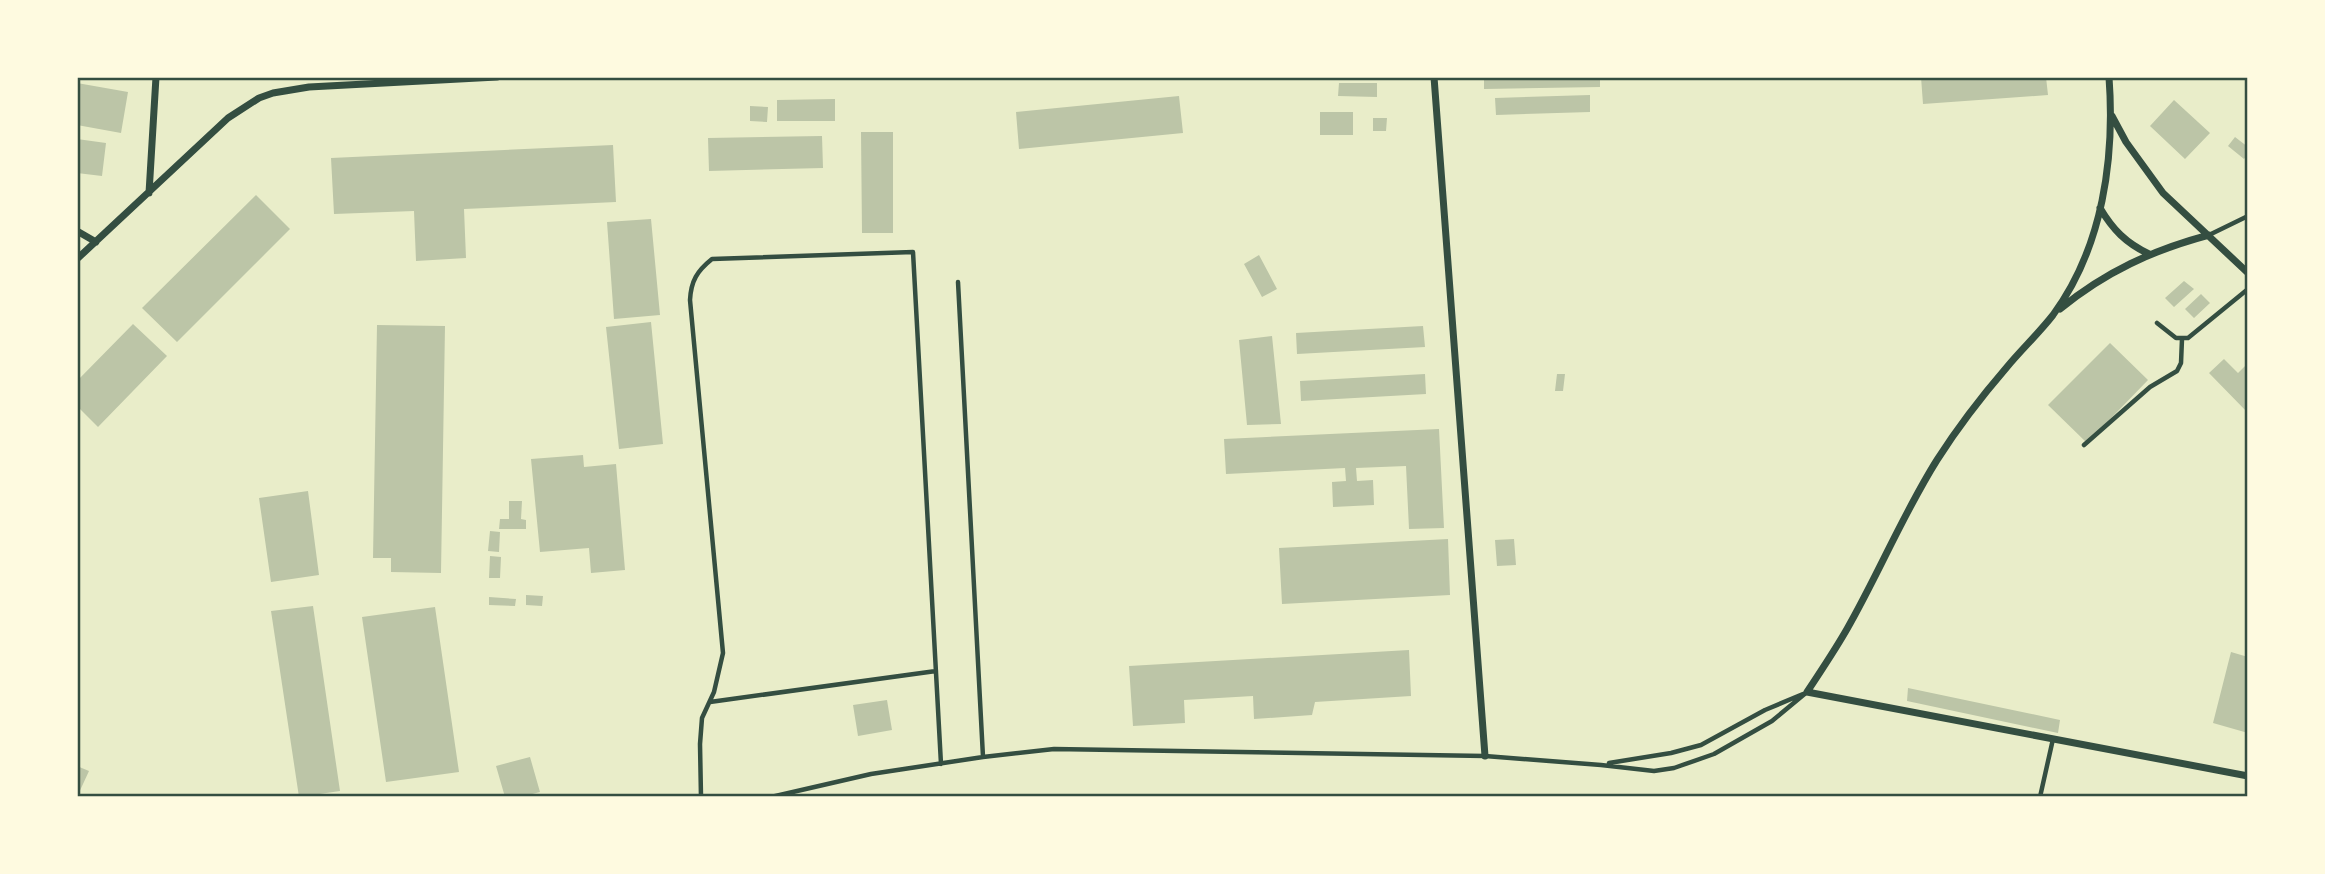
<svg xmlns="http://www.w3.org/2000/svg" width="2325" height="874" font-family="Literata,serif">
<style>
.building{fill:#bcc5a7}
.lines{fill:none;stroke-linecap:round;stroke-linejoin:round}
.service{stroke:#344e41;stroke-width:4.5}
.minor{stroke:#344e41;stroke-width:7}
.neatline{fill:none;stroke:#344e41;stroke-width:2.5}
</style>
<rect width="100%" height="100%" fill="#e9edc9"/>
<path class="building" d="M1484,77H1600V87L1484,89Z
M1921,77H2046L2048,95L1923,104Z
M77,83L128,92L121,133L77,125Z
M1339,83H1377V97L1338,96Z
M1590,95V112L1496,115L1495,98Z
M1179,96L1183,133L1019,149L1016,112Z
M835,99V121H777V100Z
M2174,100L2210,133L2185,159L2150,126Z
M750,106L768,107L767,122L750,121Z
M1320,112H1353V135H1320Z
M1373,118H1387L1386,131H1373Z
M861,132H893V233H862Z
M822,136L823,168L709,171L708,138Z
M2235,137L2248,147V154L2244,159L2228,146Z
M77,139L106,143L102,176L77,173Z
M613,145L616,202L464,209L466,258L416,261L414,211L334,214L331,158Z
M256,195L290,229L177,342L142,308Z
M651,219L660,315L614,319L607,222Z
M1259,255L1277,289L1262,297L1244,264Z
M2184,281L2194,289L2174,307L2165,298Z
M2201,294L2210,303L2194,318L2185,309Z
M651,322L663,444L619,449L606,327Z
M133,324L167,356L98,427L77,406V381Z
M377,325L445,326L441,573L391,572V558H373Z
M1423,326L1425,347L1297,354L1296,333Z
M1272,336L1281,424L1247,425L1239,340Z
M2110,343L2148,380L2087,443L2048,405Z
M2224,359L2238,373L2248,363V413L2209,373Z
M1425,374L1426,394L1301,401L1300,381Z
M1557,374H1565L1563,391H1555Z
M1439,429L1444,528L1409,529L1406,466L1356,468L1357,481L1373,480L1374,505L1333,507L1332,482L1346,481L1345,468L1226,474L1224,439Z
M583,455L584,467L616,464L625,570L591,573L589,548L540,552L531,459Z
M308,491L319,575L271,582L259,498Z
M509,501H522L521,519L526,520V529H499L500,519H509Z
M490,531L500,532L499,552L488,551Z
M1448,539L1450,595L1282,604L1279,548Z
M1514,539L1516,565L1497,566L1495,540Z
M490,556L501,557L500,578H489Z
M526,595L543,596L542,606L526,605Z
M489,597L516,599L515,606L489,605Z
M313,606L340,791L299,797L271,611Z
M435,607L459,772L386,782L362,617Z
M1409,650L1411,696L1315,702L1312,715L1254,719L1253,696L1184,700L1185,723L1133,726L1129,666Z
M2231,652L2248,657V733L2213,723Z
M1908,688L2060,720L2058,733L1907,701Z
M887,700L892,730L858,736L853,705Z
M530,757L540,792L521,797H505L496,766Z
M77,766L89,771L77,797Z"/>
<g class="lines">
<path class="service" d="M2209,235L2248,216
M958,282L983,757
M2157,323L2176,338H2188L2248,289
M2084,445L2150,387L2177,371L2181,363L2182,339
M710,702L936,671
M1609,763L1671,753L1701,745L1765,710L1803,694
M701,797L700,744L702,718L714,692L723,653L690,300C691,281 697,271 712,259L913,252L941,764
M771,797L871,774L983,757L1054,749L1485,756L1601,765L1654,771L1674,768L1714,754L1772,721L1807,692
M2040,797L2053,739"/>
<path class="minor" d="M1434,77L1485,756
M2109,77C2115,158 2103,247 2053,315C2039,333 2022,349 2007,367C1982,396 1958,427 1937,460C1903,514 1879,573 1847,629C1835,650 1821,671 1807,692L2248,776
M2112,116L2126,142L2163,193L2248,273
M149,193L156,77
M2100,208C2113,230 2126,243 2149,254
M77,231L96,242
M77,259L228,118L259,98L273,93L309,87L497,77
M2060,309C2105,272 2153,250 2209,235"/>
</g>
<rect width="2325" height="874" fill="none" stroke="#fefae0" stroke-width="158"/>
<rect x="79" y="79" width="2167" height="716" class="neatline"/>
</svg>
